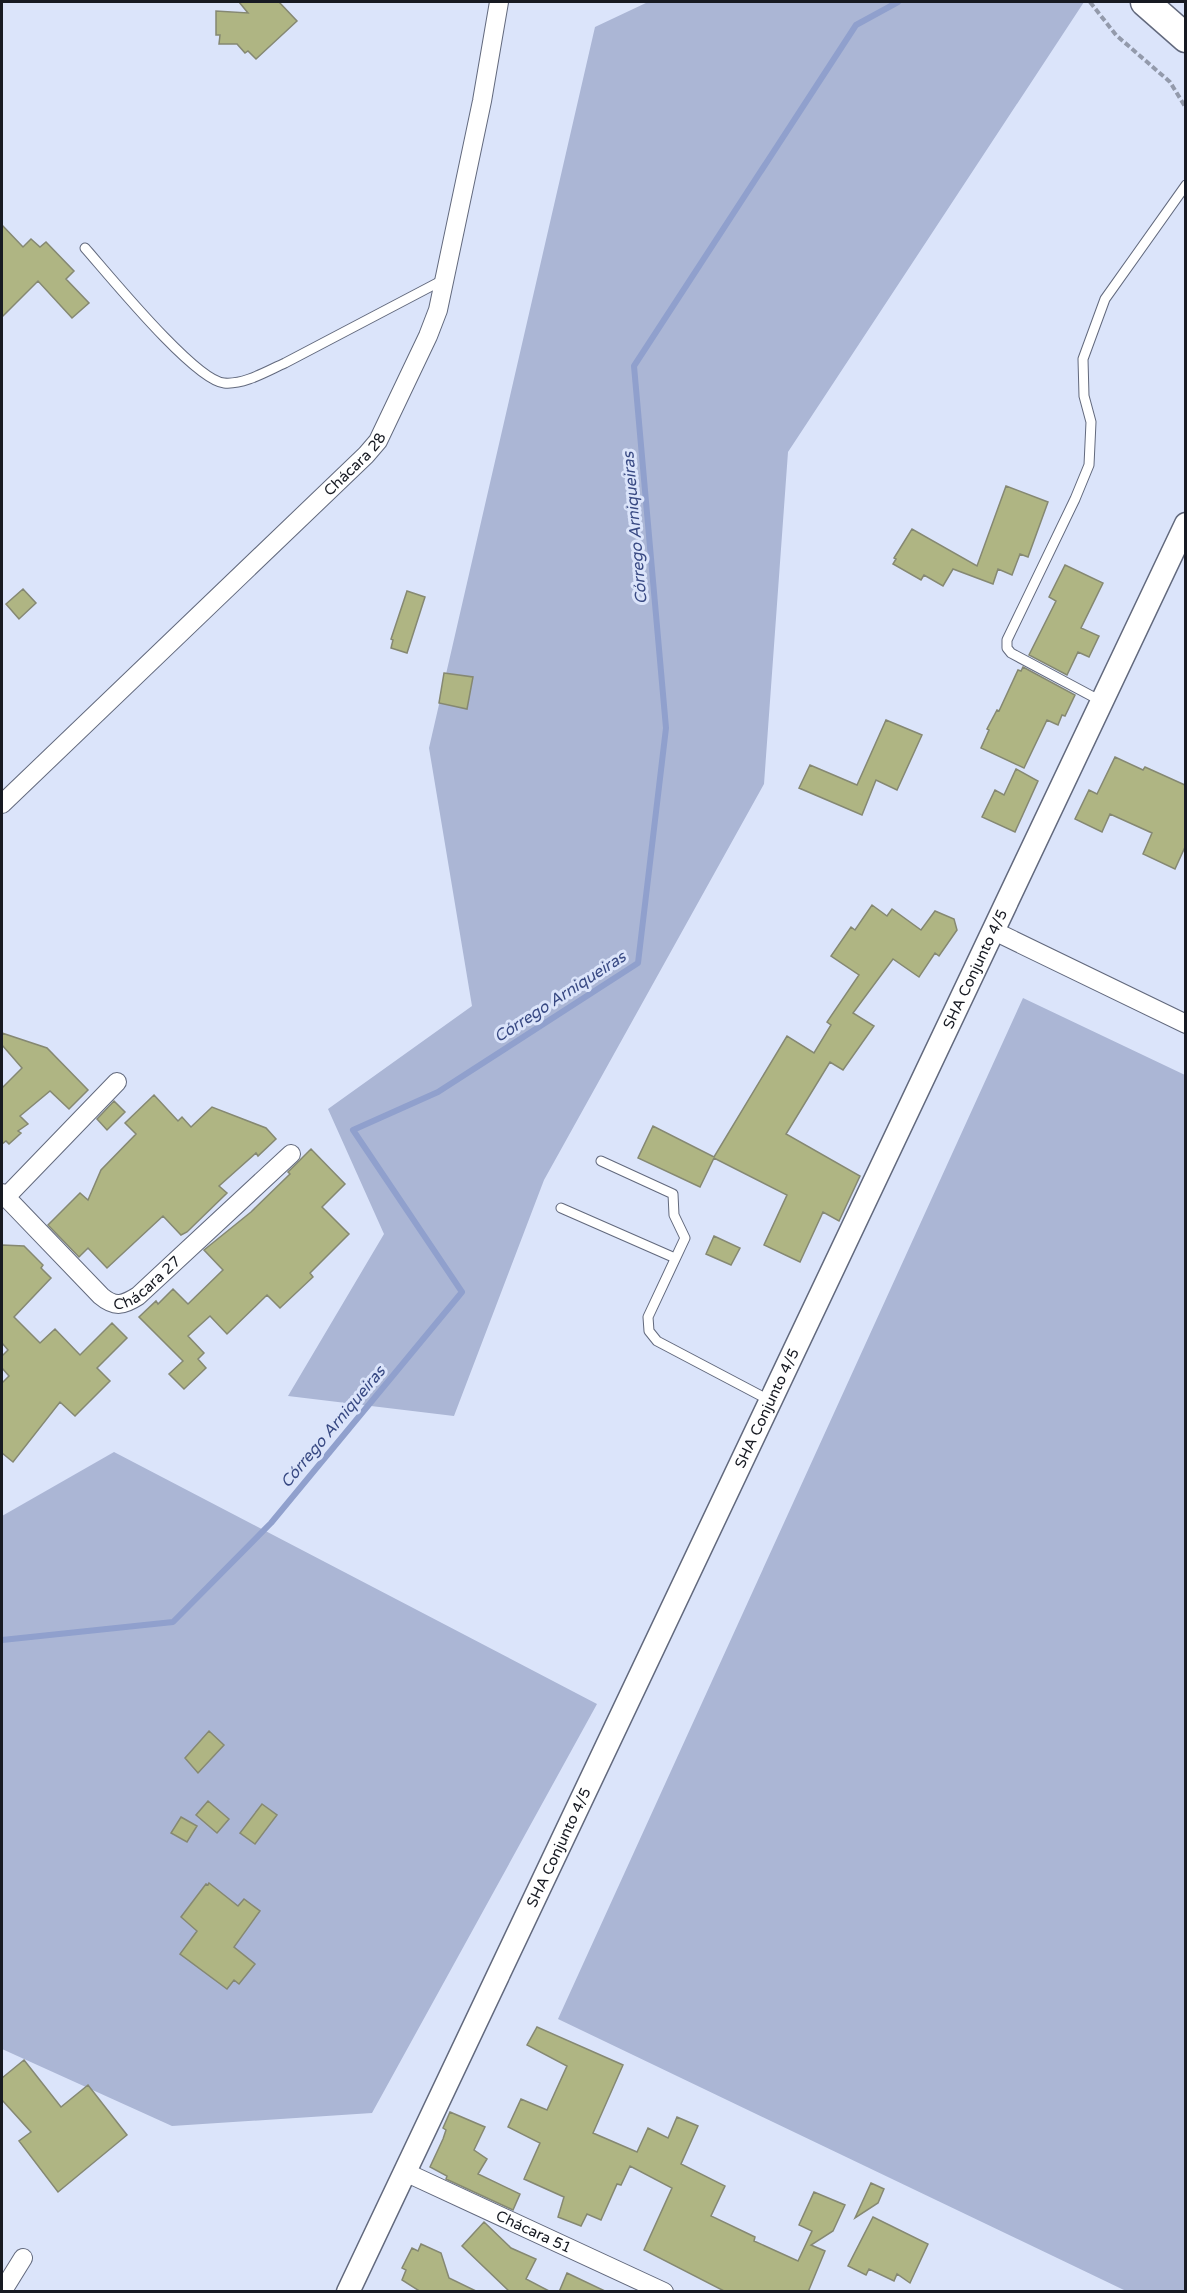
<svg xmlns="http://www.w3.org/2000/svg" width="1187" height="2293" font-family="'Varela Round',sans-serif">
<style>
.green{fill:#abb6d5}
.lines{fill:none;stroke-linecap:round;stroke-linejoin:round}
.stream{stroke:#90a0cd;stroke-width:6}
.building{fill:#afb583;stroke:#858872;stroke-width:1.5}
.service-casing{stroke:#62697d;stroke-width:11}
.minor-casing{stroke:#62697d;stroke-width:20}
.tertiary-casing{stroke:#62697d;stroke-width:25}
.primary-casing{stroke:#62697d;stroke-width:31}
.path{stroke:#939aab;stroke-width:4;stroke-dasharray:6 3;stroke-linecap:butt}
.service{stroke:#fff;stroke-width:9}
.minor{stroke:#fff;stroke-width:18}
.tertiary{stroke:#fff;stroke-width:22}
.primary{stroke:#fff;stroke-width:28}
.labels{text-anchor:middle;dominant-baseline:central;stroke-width:6;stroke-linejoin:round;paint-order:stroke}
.street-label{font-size:15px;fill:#171a22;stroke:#dbe4fa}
.water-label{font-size:16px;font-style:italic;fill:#384983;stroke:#dbe4fa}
</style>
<rect width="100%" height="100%" fill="#dbe4fa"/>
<path class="green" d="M648,2H1084L788,452L764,784L544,1180L454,1416L288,1396L384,1234L328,1109L472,1006L429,748L595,27Z
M1023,998L1185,1075V2291H1126L558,2019Z
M114,1452L597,1704L372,2113L172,2126L2,2049V1516Z"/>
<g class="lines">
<path class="stream" d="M2,1640L173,1622L271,1523L462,1292L353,1130L438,1092L638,963L666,728L634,366L856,25L898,2"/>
</g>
<path class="building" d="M239,2H279L297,21L256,59L248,51L245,53L237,44H219L220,35H216V11L248,13Z
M2,225L23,247L31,239L40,247L46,242L74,271L66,279L89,303L72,318L38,281L2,317Z
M1006,486L1048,502L1028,557L1020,554L1012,575L998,569L993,584L953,569L943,586L924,575L921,580L893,564L896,559L894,558L912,529L977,566Z
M1065,565L1103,583L1081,628L1099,636L1089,657L1078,652L1067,675L1029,655L1056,601L1049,597Z
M23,589L36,603L19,619L6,604Z
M407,591L425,597L407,653L391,648L393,640L391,639Z
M1023,667L1075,695L1065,716L1062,715L1058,725L1047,720L1024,768L981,748L989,730L987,729L997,710L999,711L1018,670L1021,671Z
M444,673L473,677L467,709L439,703Z
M886,720L922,735L897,790L876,780L862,815L799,788L810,765L857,785Z
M1115,757L1143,770L1145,767L1185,785V847L1175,869L1143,854L1152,833L1110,814L1102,832L1075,819L1089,790L1097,794Z
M1016,769L1038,781L1015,832L982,817L995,790L1004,795Z
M872,905L887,916L892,909L921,930L935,911L954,919L957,930L939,956L935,953L919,977L893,959L853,1013L874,1026L843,1070L830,1062L786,1134L860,1176L839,1221L823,1212L800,1262L764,1245L787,1195L714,1158L700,1187L638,1158L653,1126L714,1157L787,1036L814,1053L831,1025L827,1022L859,975L831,956L851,927L855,930Z
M2,1033L47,1048L88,1090L69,1109L50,1091L20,1116L28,1124L18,1131L21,1133L9,1144L6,1141L2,1144V1088L22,1068L2,1045Z
M154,1095L178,1121L182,1117L191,1127L212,1107L266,1128L276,1139L258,1156L256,1153L219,1186L227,1193L187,1232L181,1235L163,1216L107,1268L88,1248L79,1257L48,1225L80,1193L88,1200L101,1170L136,1134L125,1123Z
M114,1101L125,1112L107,1130L97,1119Z
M311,1149L345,1184L322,1207L349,1234L310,1273L313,1277L280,1308L267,1295L227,1334L210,1316L188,1336L204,1353L198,1359L206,1368L184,1389L169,1374L183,1361L139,1317L156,1301L158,1304L173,1289L188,1304L223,1270L204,1250L251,1212L290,1174L288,1172Z
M714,1236L740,1248L731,1265L706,1254Z
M2,1245L24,1246L43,1265L41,1268L51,1278L14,1317L40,1343L55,1329L80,1355L112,1323L127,1338L97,1368L110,1381L75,1416L60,1402L13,1462L2,1453V1383L9,1376L2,1368V1356L8,1350L2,1343Z
M209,1731L224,1745L198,1773L185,1758Z
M208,1801L229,1819L217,1833L196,1815Z
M262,1804L277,1815L255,1844L240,1833Z
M181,1817L197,1826L187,1842L171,1833Z
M209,1883L238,1906L244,1899L260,1911L234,1947L255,1964L239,1984L234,1980L227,1989L180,1954L197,1931L181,1917L206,1884L208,1885Z
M537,2027L623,2065L593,2133L637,2152L648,2128L668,2138L677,2117L698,2126L681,2164L725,2186L711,2216L755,2237L754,2241L798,2261L812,2231L799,2225L814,2192L845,2205L833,2231L811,2245L825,2251L808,2292H726L644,2250L672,2188L630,2166L621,2185L617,2184L601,2220L587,2214L581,2226L558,2217L564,2197L524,2179L540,2143L508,2127L521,2099L547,2110L567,2066L527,2045Z
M24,2060L61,2107L88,2085L127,2135L58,2192L19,2141L31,2132L2,2100V2078Z
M450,2112L485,2127L474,2150L487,2159L478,2174L520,2194L513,2210L446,2179L447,2176L430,2167L443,2139L446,2130L443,2128Z
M871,2183L884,2189L878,2203L855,2218Z
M873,2217L928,2244L910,2283L897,2274L894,2281L869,2269L866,2275L848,2266Z
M484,2222L511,2248L536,2259L526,2279L551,2292H510L462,2246Z
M421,2244L441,2253L449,2278L478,2292H421L402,2280L406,2270L402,2268L412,2248L418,2251Z
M567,2273L607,2292H559Z"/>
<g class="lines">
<defs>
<path id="service" d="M85,248C108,274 195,381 224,383C244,385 267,371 285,363L443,280
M1101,701L1011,653L1007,648V640L1075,499L1089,465L1091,422L1084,396L1083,359L1105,299L1186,185
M601,1161L673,1194L674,1215L685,1238L648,1317L649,1331L657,1341L769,1400
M561,1208L675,1258"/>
<g id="minor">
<path id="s1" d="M2,804L366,455L378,441L428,336L438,310L482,101L499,2"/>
<path d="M992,930L1186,1024"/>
<path id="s2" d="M2,1193L101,1296C115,1308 124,1305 138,1296L291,1154"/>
<path d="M6,1197L117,1082"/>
<path id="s3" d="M405,2172L664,2292"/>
<path d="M2,2292L23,2258"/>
</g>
<g id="tertiary">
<path id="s4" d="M348,2292L1186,524"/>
</g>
<path id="primary" d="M1145,2L1186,38"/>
</defs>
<use href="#service" class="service-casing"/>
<use href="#minor" class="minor-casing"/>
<use href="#tertiary" class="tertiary-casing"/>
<use href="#primary" class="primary-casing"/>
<path class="path" d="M1090,2L1116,35L1170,82L1186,108"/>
<use href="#service" class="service"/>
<use href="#minor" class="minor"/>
<use href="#tertiary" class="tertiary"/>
<use href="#primary" class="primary"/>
</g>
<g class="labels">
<g class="street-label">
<text stroke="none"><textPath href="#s1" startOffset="490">Chácara 28</textPath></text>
<text stroke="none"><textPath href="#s4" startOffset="1464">SHA Conjunto 4/5</textPath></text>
<text stroke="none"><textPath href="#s2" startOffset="198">Chácara 27</textPath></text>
<text stroke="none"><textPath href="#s4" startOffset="978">SHA Conjunto 4/5</textPath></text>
<text stroke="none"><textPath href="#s4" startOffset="492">SHA Conjunto 4/5</textPath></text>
<text stroke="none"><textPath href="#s3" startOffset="142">Chácara 51</textPath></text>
</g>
<g class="water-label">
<text transform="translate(635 528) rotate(-95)">Córrego Arniqueiras</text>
<text transform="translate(560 997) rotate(-33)">Córrego Arniqueiras</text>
<text transform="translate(333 1427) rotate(-50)">Córrego Arniqueiras</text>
</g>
</g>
<rect width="1187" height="2293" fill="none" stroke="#171a22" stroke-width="6"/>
</svg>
